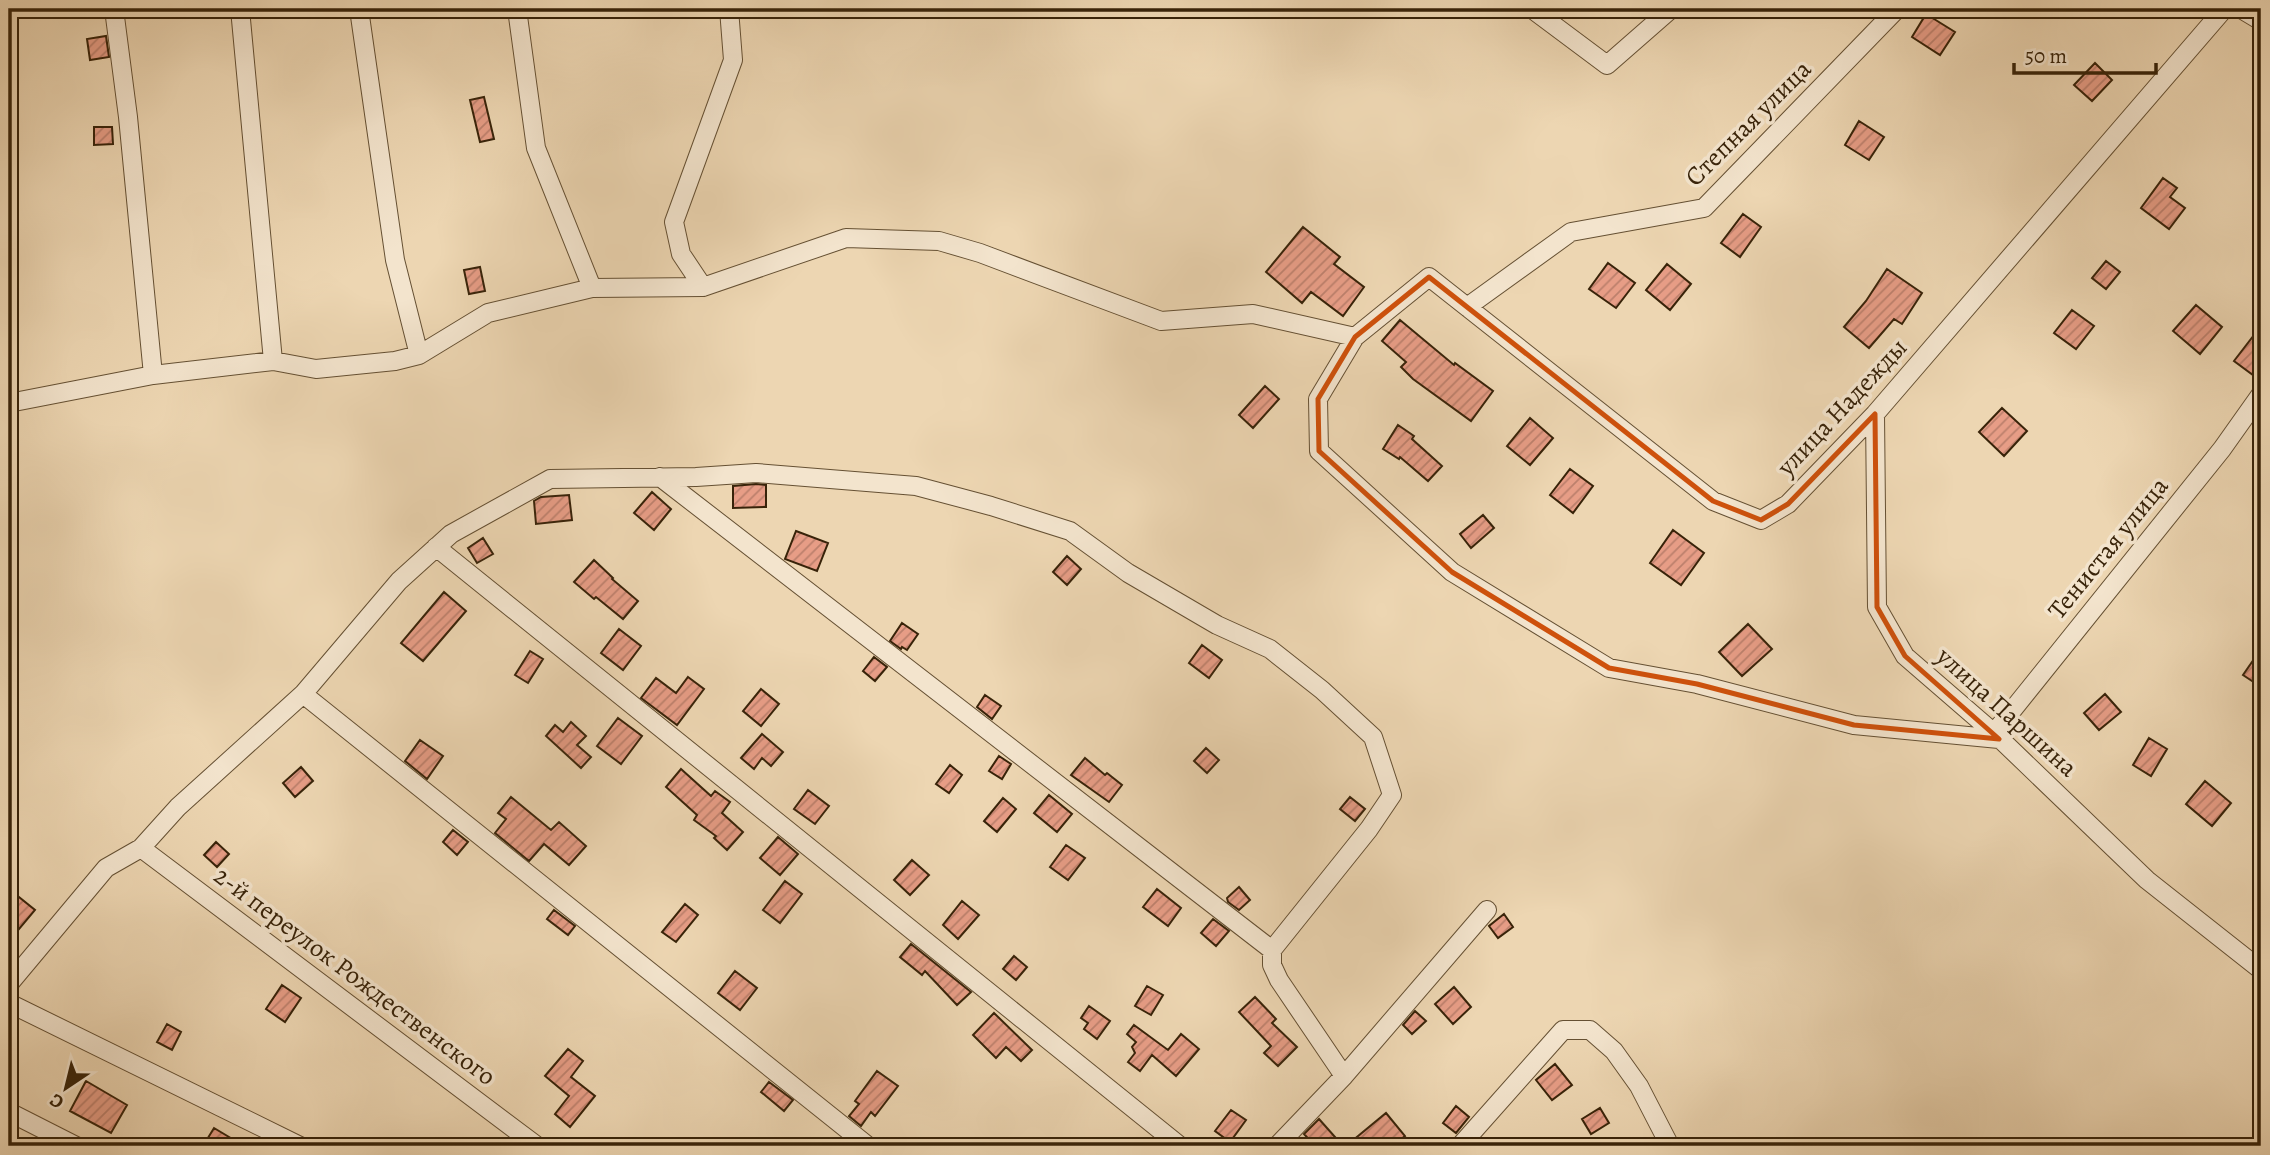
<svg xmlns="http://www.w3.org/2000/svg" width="2270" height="1155" font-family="Alegreya,serif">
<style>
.building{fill:url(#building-hatch);stroke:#382309;stroke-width:2}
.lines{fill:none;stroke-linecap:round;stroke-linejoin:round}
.minor-casing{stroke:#655033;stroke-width:20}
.minor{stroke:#f3e4cd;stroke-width:18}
.marked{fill:none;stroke:#ce510c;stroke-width:5;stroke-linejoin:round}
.labels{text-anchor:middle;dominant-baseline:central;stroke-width:7;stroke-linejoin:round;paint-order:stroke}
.street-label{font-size:26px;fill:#382309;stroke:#f3e4cd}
</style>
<defs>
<pattern id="building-hatch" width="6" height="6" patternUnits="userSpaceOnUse" patternTransform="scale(1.75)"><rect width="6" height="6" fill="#e79d86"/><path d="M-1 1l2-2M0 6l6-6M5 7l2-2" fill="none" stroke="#bc806c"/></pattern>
</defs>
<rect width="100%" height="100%" fill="#edd6b2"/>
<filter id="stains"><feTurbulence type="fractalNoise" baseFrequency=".00286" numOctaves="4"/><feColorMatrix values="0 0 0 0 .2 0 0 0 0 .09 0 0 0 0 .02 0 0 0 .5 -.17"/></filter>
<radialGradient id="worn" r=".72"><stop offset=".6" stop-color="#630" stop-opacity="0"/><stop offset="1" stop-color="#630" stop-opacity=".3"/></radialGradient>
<path class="building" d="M1926,14L1955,32L1940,55L1912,37Z
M106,36L109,57L90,60L87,39Z
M2095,63L2112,80L2092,101L2074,85Z
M484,97L494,139L480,142L470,100Z
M1859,121L1884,137L1869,160L1845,145Z
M94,127H112L113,144L94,145Z
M2163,178L2177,188L2170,197L2185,208L2169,229L2141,208Z
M1743,214L1761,227L1740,257L1721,243Z
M1303,227L1340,257L1334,264L1364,287L1343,316L1311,292L1302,303L1266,272Z
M2106,261L2120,272L2106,289L2092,278Z
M1608,263L1635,283L1616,308L1589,289Z
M1667,264L1691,284L1670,310L1646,290Z
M480,267L485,291L469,294L464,270Z
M1887,269L1922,293L1902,324L1894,319L1869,348L1844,327L1866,301Z
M2196,305L2222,327L2200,354L2173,331Z
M2072,310L2094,326L2076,349L2054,333Z
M1400,320L1454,365L1455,363L1493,391L1471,421L1413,379L1401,367L1406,362L1382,341Z
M2261,326V381L2234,361Z
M1265,386L1279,399L1253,428L1239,415Z
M2002,408L2027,431L2004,456L1979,432Z
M1530,418L1553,438L1530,465L1507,446Z
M1398,425L1414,436L1412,439L1442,466L1428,481L1400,457L1399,459L1383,449Z
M1570,469L1593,486L1573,513L1550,495Z
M756,484L766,485V507L733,508V486Z
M652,492L671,509L654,530L634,513Z
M569,495L572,520L536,524L534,501L541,497Z
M1483,515L1494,528L1471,548L1460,534Z
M1673,530L1704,553L1681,585L1650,563Z
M796,531L828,543L817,571L785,559Z
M483,538L493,554L477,563L468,548Z
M1067,556L1081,569L1067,585L1053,572Z
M594,560L613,578L612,579L638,601L623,619L596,597L594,599L574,582Z
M444,592L466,611L423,661L401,643Z
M902,623L918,634L907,650L902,647L901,649L890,641Z
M1748,624L1772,649L1742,676L1719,652Z
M619,629L641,646L623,670L601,653Z
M1202,645L1222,660L1209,678L1189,663Z
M2261,649V687L2243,675Z
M530,651L543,659L528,683L515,675Z
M874,657L887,667L875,681L863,671Z
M688,677L704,689L677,725L641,698L656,678L676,693Z
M761,689L779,704L761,726L743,711Z
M2105,694L2121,712L2099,730L2084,713Z
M985,695L1001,706L992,719L977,707Z
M618,718L642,736L621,764L597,746Z
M571,722L586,736L577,745L591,757L581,768L546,736L555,725L563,732Z
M762,734L783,752L771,766L762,758L754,769L741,758Z
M2149,738L2167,749L2151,776L2133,765Z
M420,740L443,756L427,779L405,761Z
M1206,748L1219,760L1207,773L1194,761Z
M999,756L1011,764L1002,779L989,771Z
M1085,758L1105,775L1107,773L1122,785L1109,802L1071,775Z
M950,765L962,775L949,793L936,784Z
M301,767L313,781L295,797L283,783Z
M681,769L711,796L715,791L730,802L722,813L743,832L727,850L714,838L716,836L694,820L697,815L666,787Z
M2205,781L2231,803L2212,826L2186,804Z
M808,790L829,806L815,824L794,809Z
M1049,795L1072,814L1057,832L1034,813Z
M511,797L551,830L559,822L586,846L569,865L544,844L529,861L495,833L506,819L498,813Z
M1350,797L1365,809L1355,821L1340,809Z
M1003,798L1016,809L997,832L984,821Z
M453,830L468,842L457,855L443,842Z
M778,837L798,854L780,875L760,858Z
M216,842L229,854L217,867L204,855Z
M1066,845L1085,858L1068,880L1050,867Z
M912,860L929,875L910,895L894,880Z
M785,881L802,894L780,923L763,910Z
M1239,887L1250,900L1239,910L1228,902L1227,898Z
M9,889L35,910L9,941Z
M1157,889L1181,908L1168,926L1143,907Z
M962,901L979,915L958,939L943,925Z
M685,904L698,915L676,942L662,932Z
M554,910L575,926L568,935L547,919Z
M1504,914L1513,927L1498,938L1489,926Z
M1213,919L1229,931L1216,946L1201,933Z
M911,944L971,992L957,1005L925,971L922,975L900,957Z
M1014,956L1027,967L1016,980L1003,969Z
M735,971L757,988L740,1010L718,993Z
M282,985L301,998L285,1022L266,1009Z
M1147,986L1163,995L1151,1015L1135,1006Z
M1454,987L1471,1007L1453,1024L1435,1004Z
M1255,997L1276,1019L1272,1023L1297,1047L1278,1066L1264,1053L1271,1046L1239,1012Z
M1089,1006L1110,1021L1097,1039L1084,1029L1088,1023L1081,1018Z
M1415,1011L1426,1021L1412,1034L1403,1025Z
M994,1013L1032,1050L1021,1061L1006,1047L996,1058L973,1035Z
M167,1024L181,1032L172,1050L157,1042Z
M1134,1025L1168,1050L1181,1034L1199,1049L1176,1076L1152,1055L1140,1071L1128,1062L1135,1053L1132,1047L1136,1042L1127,1034Z
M568,1049L583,1061L571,1077L595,1096L570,1127L555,1114L569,1096L545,1076Z
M1555,1064L1572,1085L1552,1100L1536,1080Z
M877,1071L898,1086L875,1116L871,1112L861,1126L849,1116L859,1104L855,1101Z
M86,1081L127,1105L111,1133L70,1111Z
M769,1082L793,1100L784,1111L761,1092Z
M1456,1106L1469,1117L1456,1133L1443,1123Z
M1600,1108L1609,1123L1591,1134L1582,1119Z
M1231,1110L1246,1120L1230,1142L1215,1131Z
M1386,1113L1405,1136L1393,1146H1346Z
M1319,1119L1343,1146H1315L1304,1134Z
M214,1128L244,1146H203Z"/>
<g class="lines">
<defs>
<path id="minor" d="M114,9L128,117L153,375
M240,9L273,361
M359,9L395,260L419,355
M517,9L536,148L592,288
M1532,9L1607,65L1671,9
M2241,9L2261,21
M703,287L681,254L674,222L733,60L729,9
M1467,307L1571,232L1704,208L1897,9
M1355,337L1318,399L1319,451L1452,572L1609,668L1697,684L1854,725L1999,739
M9,403L153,375L273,361L316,369L395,361L419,355L488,313L592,288L703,287L846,238L939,241L980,253L1161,321L1253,314L1355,337L1429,277L1713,501L1761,520L1788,504L1875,414L2224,9
M1875,414L1877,607L1905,656L1994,733L2147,880L2261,970
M660,477L1272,950
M436,547L1180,1146
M303,694L868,1146
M1994,733L2222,449L2261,394
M141,848L537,1146
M9,984L106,868L141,848L178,807L303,694L399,581L451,534L550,479L696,477L756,473L916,486L991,506L1070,531L1128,573L1217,625L1270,649L1322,690L1373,737L1392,795L1369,829L1272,950V965L1279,980L1344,1076
M9,1003L300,1146
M9,1112L76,1146
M1277,1146L1344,1076L1487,910
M1460,1146L1563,1030H1590L1614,1051L1639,1086L1670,1146"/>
</defs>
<use href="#minor" class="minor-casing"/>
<use href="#minor" class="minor"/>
</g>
<path class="marked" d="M1429,277L1713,501L1761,520L1788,504L1875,414L1877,607L1905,656L1999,739L1854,725L1697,684L1609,668L1452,572L1319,451L1318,399L1355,337Z"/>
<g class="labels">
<g class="street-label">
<text transform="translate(1748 123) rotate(-45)">Степная улица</text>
<text transform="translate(1842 407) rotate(-47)">улица Надежды</text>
<text transform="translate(2108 548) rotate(-51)">Тенистая улица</text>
<text transform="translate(2007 712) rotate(42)">улица Паршина</text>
<text transform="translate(355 976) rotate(37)">2-й переулок Рождественского</text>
</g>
</g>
<rect width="2270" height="1155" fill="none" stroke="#edd6b2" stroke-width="35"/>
<rect x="10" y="10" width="2249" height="1134" fill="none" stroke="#382309" stroke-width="3.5"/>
<rect x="18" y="18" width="2235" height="1120" fill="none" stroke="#382309" stroke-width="2"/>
<g transform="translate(66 1088) rotate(215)" stroke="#f3e4cd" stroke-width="5" paint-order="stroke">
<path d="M0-5L12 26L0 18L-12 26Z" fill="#382309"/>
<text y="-10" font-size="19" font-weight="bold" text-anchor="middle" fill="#382309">С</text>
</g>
<path d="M2014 63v10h142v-10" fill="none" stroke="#382309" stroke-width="3.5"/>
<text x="2025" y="63" font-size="21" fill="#382309" stroke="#f3e4cd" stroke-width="5" paint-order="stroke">50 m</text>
<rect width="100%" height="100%" filter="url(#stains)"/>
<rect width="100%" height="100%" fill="url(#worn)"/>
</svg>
